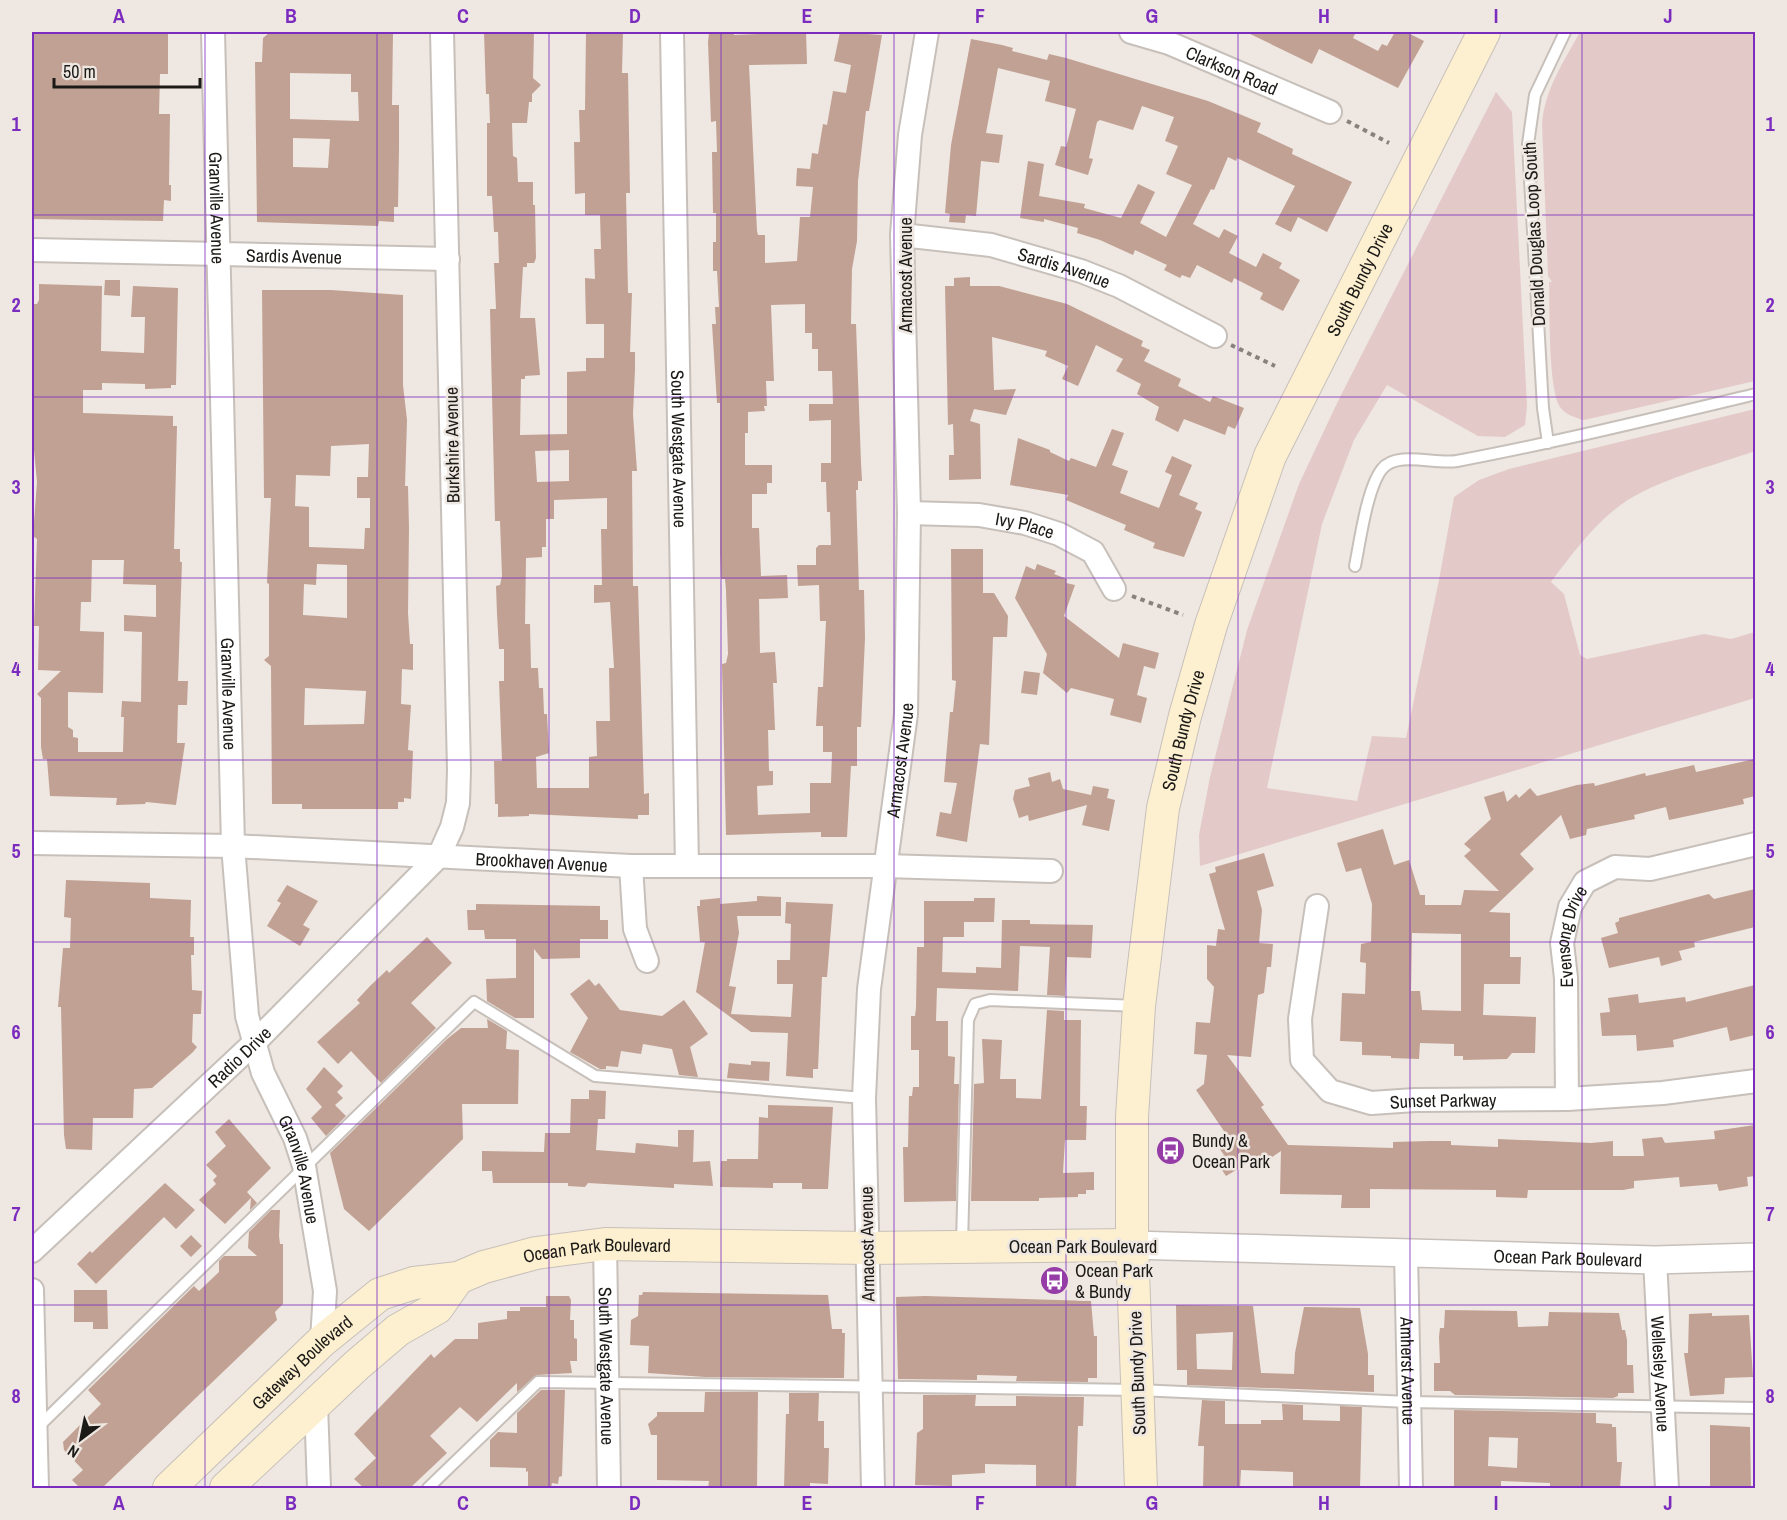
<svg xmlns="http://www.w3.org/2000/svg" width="1787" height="1520" font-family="'Archivo Narrow',sans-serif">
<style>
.green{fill:#e3cac8}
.building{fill:#c1a193;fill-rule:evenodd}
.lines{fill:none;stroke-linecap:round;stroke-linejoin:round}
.service-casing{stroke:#c7c0ba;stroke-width:14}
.minor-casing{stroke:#c7c0ba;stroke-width:26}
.tertiary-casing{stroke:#c7c0ba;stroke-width:30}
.secondary-casing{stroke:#c7c0ba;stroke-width:34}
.path{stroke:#87827d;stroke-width:4;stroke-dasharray:4.5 4.5;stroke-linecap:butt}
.service{stroke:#fff;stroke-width:10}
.minor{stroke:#fff;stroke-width:22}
.tertiary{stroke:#fff;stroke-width:27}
.secondary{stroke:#fdf0d0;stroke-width:32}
.grid{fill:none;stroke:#7b2cbf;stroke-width:1.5;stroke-opacity:0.55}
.labels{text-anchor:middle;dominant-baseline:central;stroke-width:5;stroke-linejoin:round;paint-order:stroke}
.street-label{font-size:18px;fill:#1c1a17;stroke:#efe7e1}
.poi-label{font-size:18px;fill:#1c1a17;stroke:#efe7e1;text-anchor:start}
.neatline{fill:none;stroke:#7b2cbf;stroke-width:2}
.grid-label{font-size:20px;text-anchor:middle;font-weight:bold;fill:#7b2cbf}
</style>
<rect width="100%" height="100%" fill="#efe7e1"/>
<path class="green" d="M1580,32H1755V381L1584,420C1575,418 1565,414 1560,407C1548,387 1550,309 1549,282H1552L1548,276L1542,123C1545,89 1564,61 1580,32Z
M1496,92L1512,112L1527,406L1525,425L1505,437L1478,436L1387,385L1354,440L1322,524L1267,788L1357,801L1372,736L1406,738L1439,580L1454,497L1479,480L1509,469L1755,409V451C1716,465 1655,480 1622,504C1594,524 1572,554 1551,582L1564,594L1580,655L1587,659L1704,634L1731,639L1755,632V698L1200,866L1199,835L1210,777L1247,630L1299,484L1339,399Z"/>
<path class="building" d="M32,32H168V74H160L159,114H170L169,185H171V201L164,200L163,221L32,219Z
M270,32H393L392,105H399V148L398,207H394V222L379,221L378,226L257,222L255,62H262L263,38ZM290,73L351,74V92H358L359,121L290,119ZM293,138L330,139L328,168L293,167Z
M484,32H534L533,78L541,85L532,94V102H529L527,123H512L513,156L517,158L518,182H533V205H535L536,258L534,263H527V267H523L520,318H535L540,375L525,376V379H521L520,435L567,434V372L586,371V358H604V324H586L585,278L595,279L594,249H601L600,215H585V193L575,194L574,142H580L579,110H585L586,32H623L622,73H628L630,193H626L628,293H632L630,352H635V369L633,414L637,471H632L633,586H638L644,794L649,793V815H638V819L529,814V816L498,817V804H495L494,761H502L499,681H504V649H499L497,614L496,586L500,585L502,576L500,521H495L490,309H496L494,263H499L498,232H494L492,196H487V123H490L489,94H486ZM569,450V481L537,482L535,451ZM607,498V529H601L602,585H594V603L610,602L614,668H609L610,721H596L597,756L589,757V788H537L536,757L549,753L547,714H544L543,688H539L538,668H531L530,624H525L526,558L542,557V547H546V519H554V500Z
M734,32V35L806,32L807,64L749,65L757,231L758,235H765V263L797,261L800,217H810L813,187L796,186L797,168L810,169L812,153L818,154L823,124L827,125L833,91L846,93L851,65L834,61L840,32L882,35L869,111H866L858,181L857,241L852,269L851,324H856L861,463L862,481H858V490H856L859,590H864L865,638L861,727H857V766H851L847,837H821V832L726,835L722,664L726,663L728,654L726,590L725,579H721L720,552V403H717L712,324H716L715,307H719L717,271H713V242H716V213H713L712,152H717L716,121L711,122L708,42L709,33ZM805,304V333H812V349H818V371H832L833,404H809V421L831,420V463H821V482H826L827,512H830L831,545H819L816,548V565H797L798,586L819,585L820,621H826L823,687H818L816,726H823V752H832L831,783H810V813L758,815L757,786L773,785V771H769L768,730H775L773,683H777L775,652L760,653L759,599L788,598L787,575L761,576L759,528H752V494H767V483H772V465H745V433H748V412L765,411L764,406H767L766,381H774L771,305Z
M1246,32H1356L1353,38L1378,51L1382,44L1387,46L1395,32H1406L1424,41L1398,88L1319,49L1312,64Z
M971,39L1002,45L1013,48L1012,51L1047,60L1049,54L1066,58L1208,101L1261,123L1257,132L1293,149L1292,154L1352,182L1327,232L1298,217L1291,232L1275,224L1295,186L1237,158L1236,161L1228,157L1214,190L1211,189L1193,224L1219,238L1224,229L1238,236L1229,253L1256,267L1263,253L1282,263L1279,268L1300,280L1283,311L1260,299L1263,293L1234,278L1232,283L1197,265L1190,278L1182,275L1180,278L1164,270L1167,265L1135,250L1133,255L1100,240L1077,233L1078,228L1044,219V222L1020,218L1028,161L1044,164L1039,196L1085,204L1084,208L1121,218L1138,184L1155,192L1140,223L1166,237L1192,185L1166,174L1178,146L1165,141L1174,117L1142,106L1133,130L1100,120L1097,122L1089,158L1093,159L1088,175L1055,165L1061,146L1066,147L1076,109L1045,101L1050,81L998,68L986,133L1003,135L999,163L981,161L976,216L966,215L965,223L949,222L950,214L945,213L951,145Z
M970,277V286H999L1067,304L1143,341L1141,346L1150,350L1144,361L1181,379L1178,386L1210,402L1213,396L1244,408L1235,429L1228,426L1225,435L1184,419L1178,432L1155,420L1159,407L1137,394L1141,384L1116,371L1123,359L1096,345L1078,386L1062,379L1068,366L1045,356L1047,351L992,337L994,390L1016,389L1006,415L974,409L970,421L980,424L981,479L949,480V455H954L953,424L948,425L945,286H954V278Z
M105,280H120V296L104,295Z
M39,284L102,286L101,351L144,353L145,317H131L133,286L178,288L176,385H171V388L145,389V384L102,383V390H83V413L173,416V426H177L174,549H180V562H182L178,681H188L187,705H178L177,743H185L176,805L146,802L145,804L116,805L117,798L50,796L47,759H43L41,747V698L37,694L61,671L38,670L39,626H34L37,539L33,536L37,482L34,450V304H37L39,300ZM92,560H124L123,584L156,585V617L124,615V631L142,632L141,702L122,701L121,717H124L123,752H78V738L73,737V730L68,727V692L103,693L104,632L80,631L81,602H91Z
M262,290H331L403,295V385L407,420L405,486H408L409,528L408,613L410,644H413V670L402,669L401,704L411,705L408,750L413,751L411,799L404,798V802H398V809H302V804H272L271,666L264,660L269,656V584L267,583L271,498H264ZM369,444L368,477H357V498H370V528H365L364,549L309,547V507L295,506L296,475L330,476L331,446ZM317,564L347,565V618L303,615L304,584L316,585ZM305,688L366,691L364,724L304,725Z
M1112,429L1124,433L1112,465L1128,471L1120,493L1159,508L1172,475L1165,472L1172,456L1192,465L1179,495L1198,503L1195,509L1202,512L1184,557L1153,548L1155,543L1124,530L1126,525L1066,500L1068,495L1010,485L1018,438L1050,450V452L1069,461L1071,458L1096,467Z
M951,549H983V593H994L1008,616L1007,637H993L989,745L980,744L967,842L936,836L940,812L951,814L957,783L944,782L950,712H953L956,681L952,680Z
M1037,564L1056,571L1054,574L1067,579L1066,583L1075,585L1064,616L1119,658L1123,643L1159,653L1155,669L1144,666L1137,695L1147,698L1141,723L1110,715L1114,699L1071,688L1067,693L1043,673L1047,654L1015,598L1026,566L1035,570Z
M1024,671L1040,673L1037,695L1021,693Z
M1755,759V796L1743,799L1744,804L1669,820L1666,807L1634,815L1635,819L1587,829L1586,835L1570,839L1561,815L1520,854L1534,869L1489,912L1510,913V957H1521L1520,984H1484L1483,1015L1536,1017L1535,1053H1512L1507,1059L1463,1060V1056H1454V1044L1420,1043L1419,1059L1391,1058V1056L1362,1055V1042L1340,1041L1342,993L1365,994L1366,963L1360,962L1361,944L1371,942L1372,904L1361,868L1346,872L1337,843L1383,829L1394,865L1409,860L1420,895H1425V905H1461L1464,890L1499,891L1464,856L1471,850L1464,844L1491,819L1484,797L1504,791L1507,802L1516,794L1519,798L1530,788L1537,796L1577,785L1594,783L1595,786L1645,773L1646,776L1694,765L1696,772ZM1412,933L1461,934V1011L1422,1010L1420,991H1411Z
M1050,772L1052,782L1060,779L1063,789L1091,795L1093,786L1109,789L1107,798L1115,800L1109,831L1082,825L1087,805L1029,821L1028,815L1019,818L1013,799L1015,790L1030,786L1028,778Z
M1264,853L1274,886L1257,891L1262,910L1259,943L1273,944L1271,967H1267L1264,993L1258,995L1251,1057L1227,1055L1264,1105L1261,1107L1288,1145L1393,1148V1142L1430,1141H1451V1145L1498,1147V1139L1591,1143L1613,1141V1156H1644L1642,1139L1662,1137L1665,1143L1715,1139L1714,1131L1755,1125V1176L1747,1177L1748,1186L1719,1191L1717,1184L1680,1187L1679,1177L1634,1181V1188L1623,1190H1528L1527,1198L1496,1197V1190L1370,1189V1208H1341L1342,1195L1280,1194L1281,1151L1253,1170L1248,1163L1226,1176L1216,1161L1224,1155L1217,1145L1228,1137L1196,1090L1204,1084L1207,1055L1194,1054L1196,1022L1210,1023L1214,987L1207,979V945L1216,946L1218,929L1225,930L1209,874L1216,872L1215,867Z
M66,880L150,883V898L191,900L190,937H194V955H191L192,990L202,991L201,1014H193L192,1042L197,1047L193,1052L152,1088L134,1089L133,1118H93L92,1150L66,1149L64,1135L61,1007H58L63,948H70L71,918L64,917Z
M287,885L318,901L303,925L310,929L300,946L267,926L281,903L277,901Z
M1755,889V927L1694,942L1695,947L1679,951L1682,960L1661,966L1659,957L1609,968L1601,938L1618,933L1615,923L1619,921V918L1709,894L1714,899Z
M757,896L781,897V916H737L739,933L729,986L736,987L731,1014L791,1017L793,984H777V960H790L791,924L785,923L786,902L833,904L827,977H822L818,1069H813V1078L786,1076L788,1033L751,1032L696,992L705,942H700L697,906H700V900L720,898V904L757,901Z
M974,898H995L994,922H964V937H943L942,972L976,973V967L1001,968L1002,920H1030V924L1093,925L1091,958L1067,957L1065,996L1047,995L1050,947L1020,946L1018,991L937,988L936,1021H948V1056L955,1057L954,1084H959L956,1201L904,1202L903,1147H908L909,1096H912L913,1087H919V1050H911V1016H915L916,1008L917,947H924V901H974Z
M476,904L600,906V920H608V939H580V958L542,959L534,949V1018H515L487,1001L486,979L516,978V939H485L484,930H468L467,910H476Z
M427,937L452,963L411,1003L436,1028L381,1083L351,1051L338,1064L317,1042L360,1003L357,1000L370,986L387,970L389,973Z
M589,979L595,986L599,983L620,1010L662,1016L684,1000L708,1034L690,1047L698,1077L679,1075L672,1049L643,1044L641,1054L621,1051L618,1067L606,1066V1069H600L570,1052L588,1018L570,994Z
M1755,985V1035L1730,1041L1727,1027L1673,1040L1674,1047L1637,1051L1636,1035L1602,1036L1600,1013L1610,1012L1608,998L1638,994L1639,1003L1685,997L1686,1002Z
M1047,1010L1064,1011V1020H1081L1080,1106H1087L1086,1140H1065L1063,1173L1094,1172V1190H1086V1194H1078V1197L1039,1198V1201H971L974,1084L984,1083L982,1039L1002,1040L1000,1079H1016V1098L1041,1099Z
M487,1019L507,1031L506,1049L519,1050L518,1104H462L463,1139L369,1231L344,1209L330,1153L447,1039L461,1028H488Z
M751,1061L770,1062L769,1081L727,1078L729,1063L751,1065Z
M324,1067L343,1086L337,1092L343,1098L335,1105L346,1116L326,1136L311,1118L322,1107L306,1089Z
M589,1090L606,1091L605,1119H598L596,1150L635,1153L636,1143L678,1147V1130H694L693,1162L710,1161L713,1186L674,1184V1188L588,1183L585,1187L568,1186V1183H493L492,1171H482V1151L544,1152L545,1133H570L571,1099H589Z
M768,1105L833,1107L828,1189H802V1183H773V1188L720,1187L721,1161H727V1159H758L759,1117L768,1118Z
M229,1119L271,1168L247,1192L257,1203L250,1210L251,1198L225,1224L199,1200L216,1184L213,1180L217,1176L206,1165L226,1146L215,1132Z
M165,1183L195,1210L176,1229L164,1217L96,1284L77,1264L90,1251L92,1253Z
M271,1210H280L279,1236L280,1244H283V1304L275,1312L277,1320L102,1488H80L72,1480L83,1470L64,1450L63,1442L101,1404L88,1390L194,1286L199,1291L219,1272V1261L224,1256H257L248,1248L249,1232Z
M191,1235L202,1246L191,1257L180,1246Z
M74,1290H107L108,1329H93V1322H74Z
M643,1292L828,1295L832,1329H842V1333H845L844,1378L705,1377L648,1373L649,1346L630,1345L631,1320L638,1316L639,1295H642Z
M546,1296H569L571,1300L570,1320H574V1338L577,1339V1361H570L572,1373L537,1375L517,1392V1383L477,1422L460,1407L430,1436L447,1453L410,1488H364L354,1479L376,1458L354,1434L431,1354L434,1358L455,1339H478V1323L507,1319V1311H520V1307H546Z
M925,1296L1091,1301L1094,1336H1097V1378H1088V1382L1016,1381L1017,1376L977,1375V1380L898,1379L896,1297Z
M1176,1305L1253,1306L1261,1373L1294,1374L1295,1353L1304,1307L1360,1308L1368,1354V1375H1374V1392L1187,1385V1370H1177ZM1233,1332L1232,1370L1197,1369L1196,1334Z
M1445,1310L1517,1311L1518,1327L1548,1326L1549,1312L1619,1313L1622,1330H1625L1627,1340V1365H1633L1634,1393H1618V1396L1613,1398L1455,1395L1450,1391H1434V1363H1440L1439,1337L1440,1328H1444Z
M1712,1313V1316L1749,1315L1753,1377L1725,1378L1724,1394L1690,1396L1684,1353H1688L1689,1314Z
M541,1390H565L562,1476L559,1477L558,1484L552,1483L551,1488H528V1471L526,1472V1468L490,1467V1440L498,1432L517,1433V1413Z
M705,1392H758L757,1488H708L709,1481L657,1480V1435H651L648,1424L657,1416V1412H704Z
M789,1393H819L818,1421H824V1448H829L828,1484L810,1483V1488H784L786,1414H789Z
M923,1395H976L975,1406H1016V1396L1084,1397L1083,1426H1078L1076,1488H1036V1465L985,1464V1473L952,1475V1486L915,1485L917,1433L923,1429Z
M1202,1400L1225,1401V1424H1261V1420H1283L1282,1404L1303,1405V1420L1340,1421V1406L1362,1407L1360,1488H1293V1472L1241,1470L1240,1488H1203L1204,1446H1198Z
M1454,1410L1596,1413V1423L1612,1424V1427H1616L1617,1462H1622L1620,1488H1550V1483L1501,1481V1488H1454ZM1489,1437L1518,1438L1517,1468L1488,1466Z
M1710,1425L1750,1427L1751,1488H1710Z"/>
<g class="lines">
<defs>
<path id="service" d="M1548,443L1543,408L1528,144L1535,95L1565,32
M1355,566C1360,541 1367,488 1382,469C1397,450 1436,465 1457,461C1557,442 1656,418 1756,394
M962,1243L968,1020L975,1004L990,1000L1138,1006
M36,1429L474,1002L595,1076L864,1098
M428,1488L538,1382L1138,1390L1409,1402L1756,1408"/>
<g id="minor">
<path id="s1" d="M213,32L233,846L247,1016L263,1073L295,1138L304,1166L325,1291L322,1341"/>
<path id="s2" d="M672,32L687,866"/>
<path id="s3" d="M1131,32L1169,43L1330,112"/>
<path id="s4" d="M902,235L991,245L1081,271L1119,286L1215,336"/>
<path id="s5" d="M32,250L448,259"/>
<path id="s6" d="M909,513L979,515L1025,523L1059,534L1093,552L1114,589"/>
<path id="s7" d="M32,843L233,846L631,866H885L1051,871"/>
<path d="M631,866L635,929L647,961"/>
<path id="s8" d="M1317,906L1300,1019L1302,1060L1330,1091L1371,1103L1415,1100L1567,1099L1663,1093L1756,1081"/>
<path id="s9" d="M1567,1099L1566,978L1562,943L1570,907L1585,882L1615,867L1650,869L1756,844"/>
<path id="s10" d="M605,1244L609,1488"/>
<path id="s11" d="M32,1251L254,1043L439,856L452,827L458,803L459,770L442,32"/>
<path id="s12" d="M1406,1254L1411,1488"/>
<path id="s13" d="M1655,1260L1667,1488"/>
<path d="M32,1290L37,1488"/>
<path d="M316,1405L319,1488"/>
<path id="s14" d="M873,1488L864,1098L869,989L906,714L909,513L902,235L910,135L927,32"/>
</g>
<g id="tertiary">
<path id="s15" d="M1132,1245L1655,1260L1756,1257"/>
</g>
<g id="secondary">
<path id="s16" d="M169,1488L322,1341L380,1294L414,1283L458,1278L484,1267L536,1253L605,1244L867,1248L1132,1245"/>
<path d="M226,1488L357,1365L398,1330L437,1308L458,1278"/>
<path id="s17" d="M1141,1488L1132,1245V1117L1139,1006L1163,808L1185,716L1211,625L1270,456L1484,32"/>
</g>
</defs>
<use href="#service" class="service-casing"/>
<use href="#minor" class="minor-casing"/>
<use href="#tertiary" class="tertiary-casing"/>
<use href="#secondary" class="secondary-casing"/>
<path class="path" d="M1347,121L1389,143
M1231,345L1275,366
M1132,596L1183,615"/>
<use href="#service" class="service"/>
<use href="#minor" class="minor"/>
<use href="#tertiary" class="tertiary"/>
<use href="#secondary" class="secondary"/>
</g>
<path class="grid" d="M205,32V1488M377,32V1488M549,32V1488M721,32V1488M894,32V1488M1066,32V1488M1238,32V1488M1410,32V1488M1582,32V1488M32,215H1756M32,397H1756M32,578H1756M32,760H1756M32,942H1756M32,1124H1756M32,1305H1756"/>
<defs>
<symbol id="bus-disc" viewBox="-11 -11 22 22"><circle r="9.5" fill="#953ca7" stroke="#efe7e1"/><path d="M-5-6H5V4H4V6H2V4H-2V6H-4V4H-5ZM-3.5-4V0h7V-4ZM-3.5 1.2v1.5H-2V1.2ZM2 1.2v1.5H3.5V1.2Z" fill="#fff"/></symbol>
</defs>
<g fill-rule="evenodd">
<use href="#bus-disc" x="1154" y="1134" width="33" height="33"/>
<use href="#bus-disc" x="1038" y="1264" width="33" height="33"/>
</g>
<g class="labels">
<g class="street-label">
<text stroke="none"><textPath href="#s3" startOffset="108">Clarkson Road</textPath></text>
<text stroke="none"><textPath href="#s1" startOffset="176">Granville Avenue</textPath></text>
<text transform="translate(1534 234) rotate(-93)">Donald Douglas Loop South</text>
<text stroke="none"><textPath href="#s5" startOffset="262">Sardis Avenue</textPath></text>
<text stroke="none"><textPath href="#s4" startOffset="166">Sardis Avenue</textPath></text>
<text transform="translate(905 275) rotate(-90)">Armacost Avenue</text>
<text stroke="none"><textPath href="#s17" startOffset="1248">South Bundy Drive</textPath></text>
<text transform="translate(452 445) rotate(-91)">Burkshire Avenue</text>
<text stroke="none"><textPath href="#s2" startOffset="417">South Westgate Avenue</textPath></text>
<text stroke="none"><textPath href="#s6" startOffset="117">Ivy Place</textPath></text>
<text stroke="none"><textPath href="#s1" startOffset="662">Granville Avenue</textPath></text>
<text stroke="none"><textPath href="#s17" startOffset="762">South Bundy Drive</textPath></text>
<text stroke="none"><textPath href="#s14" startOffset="730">Armacost Avenue</textPath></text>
<text stroke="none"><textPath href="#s7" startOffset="510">Brookhaven Avenue</textPath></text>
<text stroke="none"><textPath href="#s9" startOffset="164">Evensong Drive</textPath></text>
<text stroke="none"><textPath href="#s11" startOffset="284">Radio Drive</textPath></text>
<text stroke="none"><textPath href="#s8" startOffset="312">Sunset Parkway</textPath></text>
<text stroke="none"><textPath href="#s1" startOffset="1148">Granville Avenue</textPath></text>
<text transform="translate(867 1244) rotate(-91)">Armacost Avenue</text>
<text x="1083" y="1246">Ocean Park Boulevard</text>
<text stroke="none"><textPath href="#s16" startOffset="510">Ocean Park Boulevard</textPath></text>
<text stroke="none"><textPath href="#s15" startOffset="436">Ocean Park Boulevard</textPath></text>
<text stroke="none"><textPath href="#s16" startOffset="183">Gateway Boulevard</textPath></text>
<text stroke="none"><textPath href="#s10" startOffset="122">South Westgate Avenue</textPath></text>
<text stroke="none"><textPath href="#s12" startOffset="117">Amherst Avenue</textPath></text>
<text transform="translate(1137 1373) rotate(-92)">South Bundy Drive</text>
<text stroke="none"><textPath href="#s13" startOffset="114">Wellesley Avenue</textPath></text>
</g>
<g class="poi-label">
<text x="1192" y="1140">Bundy &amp;<tspan x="1192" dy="21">Ocean Park</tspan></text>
<text x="1075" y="1270">Ocean Park<tspan x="1075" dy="21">&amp; Bundy</tspan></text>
</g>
</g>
<rect width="1787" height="1520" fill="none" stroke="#efe7e1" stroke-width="66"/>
<g transform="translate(81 1439) rotate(212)" stroke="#efe7e1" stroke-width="4.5" paint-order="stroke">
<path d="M0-4.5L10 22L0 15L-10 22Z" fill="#1c1a17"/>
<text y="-9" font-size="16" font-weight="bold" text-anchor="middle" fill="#1c1a17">N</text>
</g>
<path d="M54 78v9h146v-9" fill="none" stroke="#1c1a17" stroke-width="3"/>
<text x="63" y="78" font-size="18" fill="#1c1a17" stroke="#efe7e1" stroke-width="4.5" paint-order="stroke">50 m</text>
<rect x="33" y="33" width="1721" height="1454" class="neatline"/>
<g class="grid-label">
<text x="119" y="23">A</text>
<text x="291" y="23">B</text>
<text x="463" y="23">C</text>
<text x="635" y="23">D</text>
<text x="807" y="23">E</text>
<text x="980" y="23">F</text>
<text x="1152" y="23">G</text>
<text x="1324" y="23">H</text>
<text x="1496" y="23">I</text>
<text x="1668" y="23">J</text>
<text x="16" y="131">1</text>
<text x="1770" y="131">1</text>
<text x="16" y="312">2</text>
<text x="1770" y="312">2</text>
<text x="16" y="494">3</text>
<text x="1770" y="494">3</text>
<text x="16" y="676">4</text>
<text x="1770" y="676">4</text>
<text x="16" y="858">5</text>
<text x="1770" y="858">5</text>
<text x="16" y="1039">6</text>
<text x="1770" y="1039">6</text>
<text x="16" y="1221">7</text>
<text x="1770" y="1221">7</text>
<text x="16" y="1403">8</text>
<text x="1770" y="1403">8</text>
<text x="119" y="1510">A</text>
<text x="291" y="1510">B</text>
<text x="463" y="1510">C</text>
<text x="635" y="1510">D</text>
<text x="807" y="1510">E</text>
<text x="980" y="1510">F</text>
<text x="1152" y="1510">G</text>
<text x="1324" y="1510">H</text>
<text x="1496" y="1510">I</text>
<text x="1668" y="1510">J</text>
</g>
</svg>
